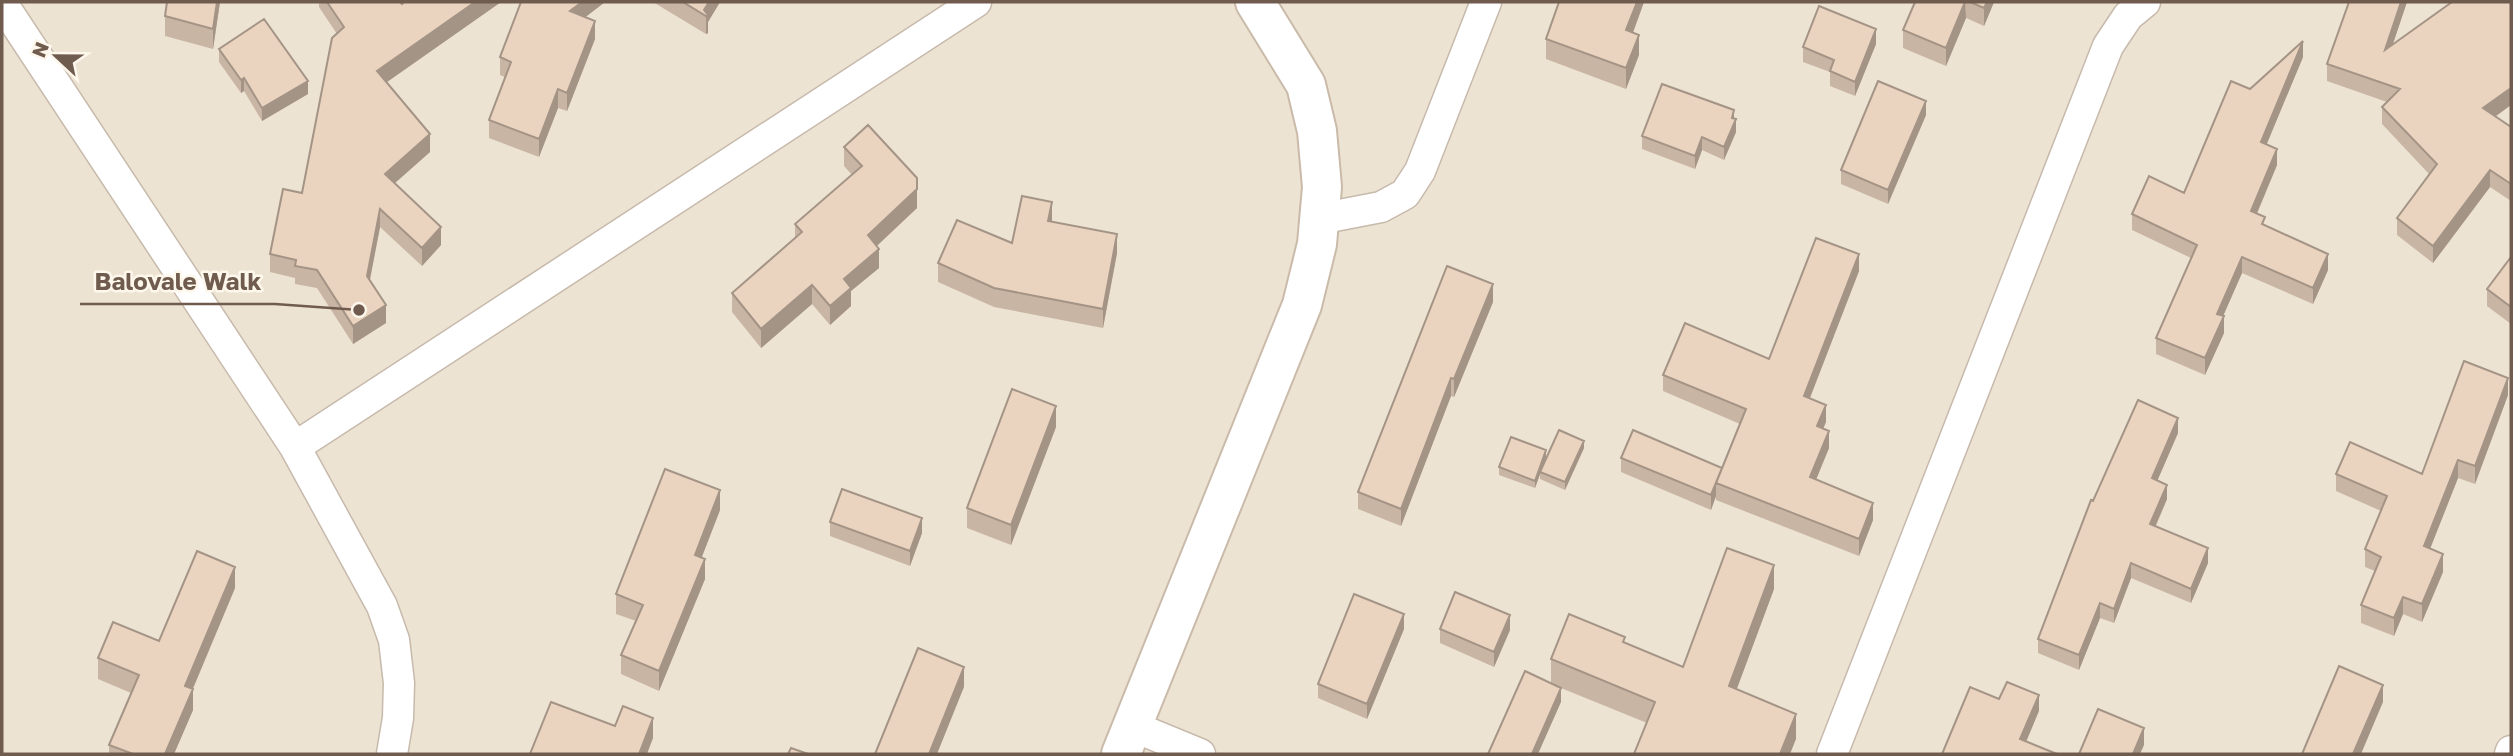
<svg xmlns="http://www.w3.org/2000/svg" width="2513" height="756" font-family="'Golos Text',sans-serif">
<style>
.residential{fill:#ede3d3}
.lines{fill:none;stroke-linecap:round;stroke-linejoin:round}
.street-casing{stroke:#c7baac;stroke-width:33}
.secondary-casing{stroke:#cabaa9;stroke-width:42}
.street{stroke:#fff;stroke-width:30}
.secondary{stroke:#fff;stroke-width:38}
.wall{fill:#c9b5a4}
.shaded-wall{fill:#a49486}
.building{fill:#ead3bf;stroke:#a49486;stroke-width:2}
.leader{fill:none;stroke:#705c4e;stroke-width:2.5}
.callout-dot{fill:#705c4e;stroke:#fdf7ec;stroke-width:2.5}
.callout-label{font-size:24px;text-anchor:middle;font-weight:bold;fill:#705c4e;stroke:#fdf7ec;stroke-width:5;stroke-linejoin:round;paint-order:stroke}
</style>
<rect width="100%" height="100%" fill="#faf3e6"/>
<path class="residential" d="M2,2H2511V754H2Z"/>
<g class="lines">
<defs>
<path id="street" d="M2,3L295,447L382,606L394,640L399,683L398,718L392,754
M1319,219L1381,207L1405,194L1420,171L1486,2
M295,447L976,2
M1132,726L1200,754
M1832,754L2108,46L2128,16L2145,2
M2510,754L2511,751"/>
<path id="secondary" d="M1121,754L1302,305L1317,244L1322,187L1317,131L1306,85L1255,2"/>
</defs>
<use href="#street" class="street-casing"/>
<use href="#secondary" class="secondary-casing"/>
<use href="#street" class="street"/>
<use href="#secondary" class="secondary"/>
</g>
<path class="wall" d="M167,2H220L213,49L165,36V16Z
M319,2H400L402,4L404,2H501L387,82L430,152L394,183L441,245L422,266L380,227L370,280L386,323L353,344L317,288L295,284V278L270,272V254L302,193L337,34L319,7Z
M521,2H605L585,17L595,39L567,111L558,108L539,157L489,138V120L505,77L500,75V57Z
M653,2H720L708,22V33L706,34Z
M1559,2H1644L1633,33L1639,55L1626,89L1546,59V39Z
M1915,2H1994L1984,26L1966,18L1946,66L1903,48V30Z
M2349,2H2407L2393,44L2511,2V105L2495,117L2511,127V201L2490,187L2433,263L2397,235V218L2429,174L2382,124V107L2387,102L2327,81V64Z
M1876,44L1855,96L1830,86V72L1803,62V47Z
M219,49L308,94L262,121L244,91L241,93L219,62Z
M2303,57L2266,144L2277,165L2257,214L2265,226L2328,270L2313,304L2242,273L2223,316L2224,333L2205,375L2156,354V338L2191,258L2132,230V214L2184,193L2250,89Z
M1926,115L1888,204L1841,184V170Z
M1734,118L1736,132L1724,160L1702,150L1695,169L1642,149V136Z
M844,147L917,208L877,246L879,268L851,291V306L830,325L812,304L761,348L732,312V293L795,239V224L852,175L844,166Z
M1052,221L1117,253L1103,328L994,307L938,282V263L1012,243Z
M2511,257V324L2487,306V289Z
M1859,271L1810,398L1826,422L1823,428L1829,448L1816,480L1873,520L1859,556L1716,500V496L1711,510L1621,472V458L1722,468L1740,424L1663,391V375L1769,359Z
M1493,302L1454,397L1451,396L1401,526L1358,509V492Z
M2508,395L2475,484L2458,478L2430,549L2443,572L2422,622L2403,614L2394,636L2361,623V605L2375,571L2365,567V549L2381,511L2336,491V474H2422Z
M1056,427L1011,545L967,528V508Z
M2178,433L2157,481L2167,499L2156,526L2208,563L2191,603L2131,578L2114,623L2100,618L2079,670L2038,653V639L2093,501Z
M1584,448L1565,490L1540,479V474L1535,488L1499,475V467L1546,458Z
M720,510L701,558L705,579L659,691L621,674V655L636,621L616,614V594Z
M830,522L922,533L910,566L830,536Z
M235,588L193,689V710L174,754H109V745L131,693L98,679V658L159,641Z
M1774,589L1736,690L1796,739L1647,723L1561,688V702L1551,683V659L1625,643L1683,667Z
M1404,629L1367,719L1318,698V684Z
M1440,629L1510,630L1494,667L1440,643Z"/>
<path class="shaded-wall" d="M217,2H220L213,49V29Z
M475,2H501L377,89V71Z
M582,2H605L570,29V11Z
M709,2H720L708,22V33L706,34V16L704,10Z
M1637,2H1644L1626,51V30Z
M1965,2L1966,18L1946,66V48Z
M1987,2H1994L1984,26V8Z
M2401,2H2407L2385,67V50Z
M595,21V39L567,111V93Z
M1876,29V44L1855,96V82Z
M1639,35V55L1626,89V68Z
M2303,41V57L2261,158V142Z
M244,78V91L241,93V80Z
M308,81V94L262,121V108Z
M2511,88V105L2483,125V108Z
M558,89V108L539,157V139Z
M1926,101V115L1888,204V190Z
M1734,110V123L1736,119V132L1724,160V147Z
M430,134V152L385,192V174Z
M1702,137V150L1695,169V156Z
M2277,149V165L2251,227V211Z
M2490,170V187L2433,263V246Z
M917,189V208L868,254V235Z
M1052,202V221L1048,240V221Z
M380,209V227L367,294V276Z
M441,227V245L422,266V248Z
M1117,234V253L1103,328V309Z
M879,249V268L851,291V306L830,325V306L844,279Z
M1859,254V271L1804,413V396Z
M2328,254V270L2313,304V288Z
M2242,257V273L2217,330V314Z
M1493,284V302L1454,397V379Z
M812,285V304L761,348V329Z
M386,305V323L353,344V326Z
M2224,316V333L2205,375V358Z
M1451,378V396L1401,526V509Z
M2508,378V395L2475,484V466Z
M1826,405V422L1817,443V426Z
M1056,406V427L1011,545V525Z
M2178,418V433L2152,493V478Z
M1829,431V448L1810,494V477Z
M1584,441V448L1565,490V482Z
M1546,450V458L1535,488V481Z
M2458,460V478L2424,564V546Z
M1722,468L1716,483V496L1711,510V495Z
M2167,485V499L2150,538V524Z
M720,490V510L695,575V555Z
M1873,503V520L1859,556V539Z
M922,518V533L910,566V551Z
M2208,548V563L2191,603V589Z
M2443,554V572L2422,622V604Z
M705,559V579L659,691V671Z
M2131,563V578L2114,623V609Z
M1774,565V589L1729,710V686Z
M235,567V588L185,707V686Z
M2403,597V614L2394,636V618Z
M2100,603V618L2079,670V655Z
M1404,614V629L1367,719V704Z
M1510,615V630L1494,667V652Z
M964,667V687L937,754H929Z
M2383,685V702L2361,754H2353Z
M1561,688V702L1538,754H1532Z
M193,689V710L174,754H165Z
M2039,695V711L2021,754L2020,739Z
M1796,714V739L1790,754H1780Z
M653,718V738L647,754H639Z
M2144,728V745L2140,754H2133Z"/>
<path class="building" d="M167,2H217L213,29L165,16Z
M327,2H400L402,4L404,2H475L377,71L430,134L385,174L441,227L422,248L380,209L367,276L386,305L353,326L317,270L295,266L296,260L270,254L283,189L302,193L332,38L344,27Z
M521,2H582L570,11L595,21L567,93L558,89L539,139L489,120L511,62L500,57Z
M683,2H709L704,10L708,15L706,16Z
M1559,2H1637L1626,30L1639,35L1626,68L1546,39Z
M1915,2H1965L1946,48L1903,30Z
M1970,2H1987L1984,8Z
M2349,2H2401L2385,50L2452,2H2511V88L2483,108L2511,127V184L2490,170L2433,246L2397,218L2437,164L2382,107L2400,89L2327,64Z
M1819,6L1876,29L1855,82L1830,71L1834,60L1803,47Z
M264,19L308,81L262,108L244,78L241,80L219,49Z
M2303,41L2261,142L2277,149L2251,211L2265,217L2262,224L2328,254L2313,288L2242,257L2217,314L2224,316L2205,358L2156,338L2197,245L2132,214L2149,176L2184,193L2231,81L2250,89Z
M1878,81L1926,101L1888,190L1841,170Z
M1662,84L1734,110L1732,118L1736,119L1724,147L1702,137L1695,156L1642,136Z
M868,125L917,178V189L868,235L879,249L844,279L851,288L830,306L812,285L761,329L732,293L802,232L795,224L862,166L844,147Z
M1022,196L1052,202L1048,221L1117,234L1103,309L994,288L938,263L957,220L1012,243Z
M1816,238L1859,254L1804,396L1826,405L1817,426L1829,431L1810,477L1873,503L1859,539L1716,483L1746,409L1663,375L1685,323L1769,359Z
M2511,257V307L2487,289Z
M1447,266L1493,284L1454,379L1451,378L1401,509L1358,492Z
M2464,361L2508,378L2475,466L2458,460L2424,546L2443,554L2422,604L2403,597L2394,618L2361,605L2381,557L2365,549L2387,496L2336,474L2350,442L2422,474Z
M1012,389L1056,406L1011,525L967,508Z
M2138,400L2178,418L2152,478L2167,485L2150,524L2208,548L2191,589L2131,563L2114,609L2100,603L2079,655L2038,639L2091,500L2093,501Z
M1559,430L1584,441L1565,482L1540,472Z
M1633,430L1722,468L1711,495L1621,458Z
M1511,437L1546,450L1535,481L1499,467Z
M665,469L720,490L695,555L705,559L659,671L621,655L643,605L616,594Z
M842,489L922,518L910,551L830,522Z
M1727,548L1774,565L1729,686L1796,714L1780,754H1634L1655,702L1551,659L1569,614L1625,637L1623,642L1683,667Z
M197,551L235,567L185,686L193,689L165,754H133L109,745L139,675L98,658L113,622L159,641Z
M1455,592L1510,615L1494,652L1440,629Z
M1354,594L1404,614L1367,704L1318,684Z
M918,648L964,667L929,754H875Z
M2339,666L2383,685L2353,754H2302Z
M1525,671L1561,688L1532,754H1488Z
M2007,682L2039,695L2020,739L2057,754H1942L1970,687L1999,699Z
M551,702L615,726L623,706L653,718L639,754H530Z
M2098,709L2144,728L2133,754H2079Z
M791,748L808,754H788Z"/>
<path class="leader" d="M359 310L275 304H80"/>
<circle class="callout-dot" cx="359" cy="310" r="7"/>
<g class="callout-label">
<text x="178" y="290">Balovale Walk</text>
</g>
<rect width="2513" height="756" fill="none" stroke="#705c4e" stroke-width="7"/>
<g transform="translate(56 56) rotate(292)" stroke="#fdf7ec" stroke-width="5" paint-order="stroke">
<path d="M0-5L12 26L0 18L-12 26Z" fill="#705c4e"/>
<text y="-10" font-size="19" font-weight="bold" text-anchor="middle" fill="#705c4e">N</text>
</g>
</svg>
